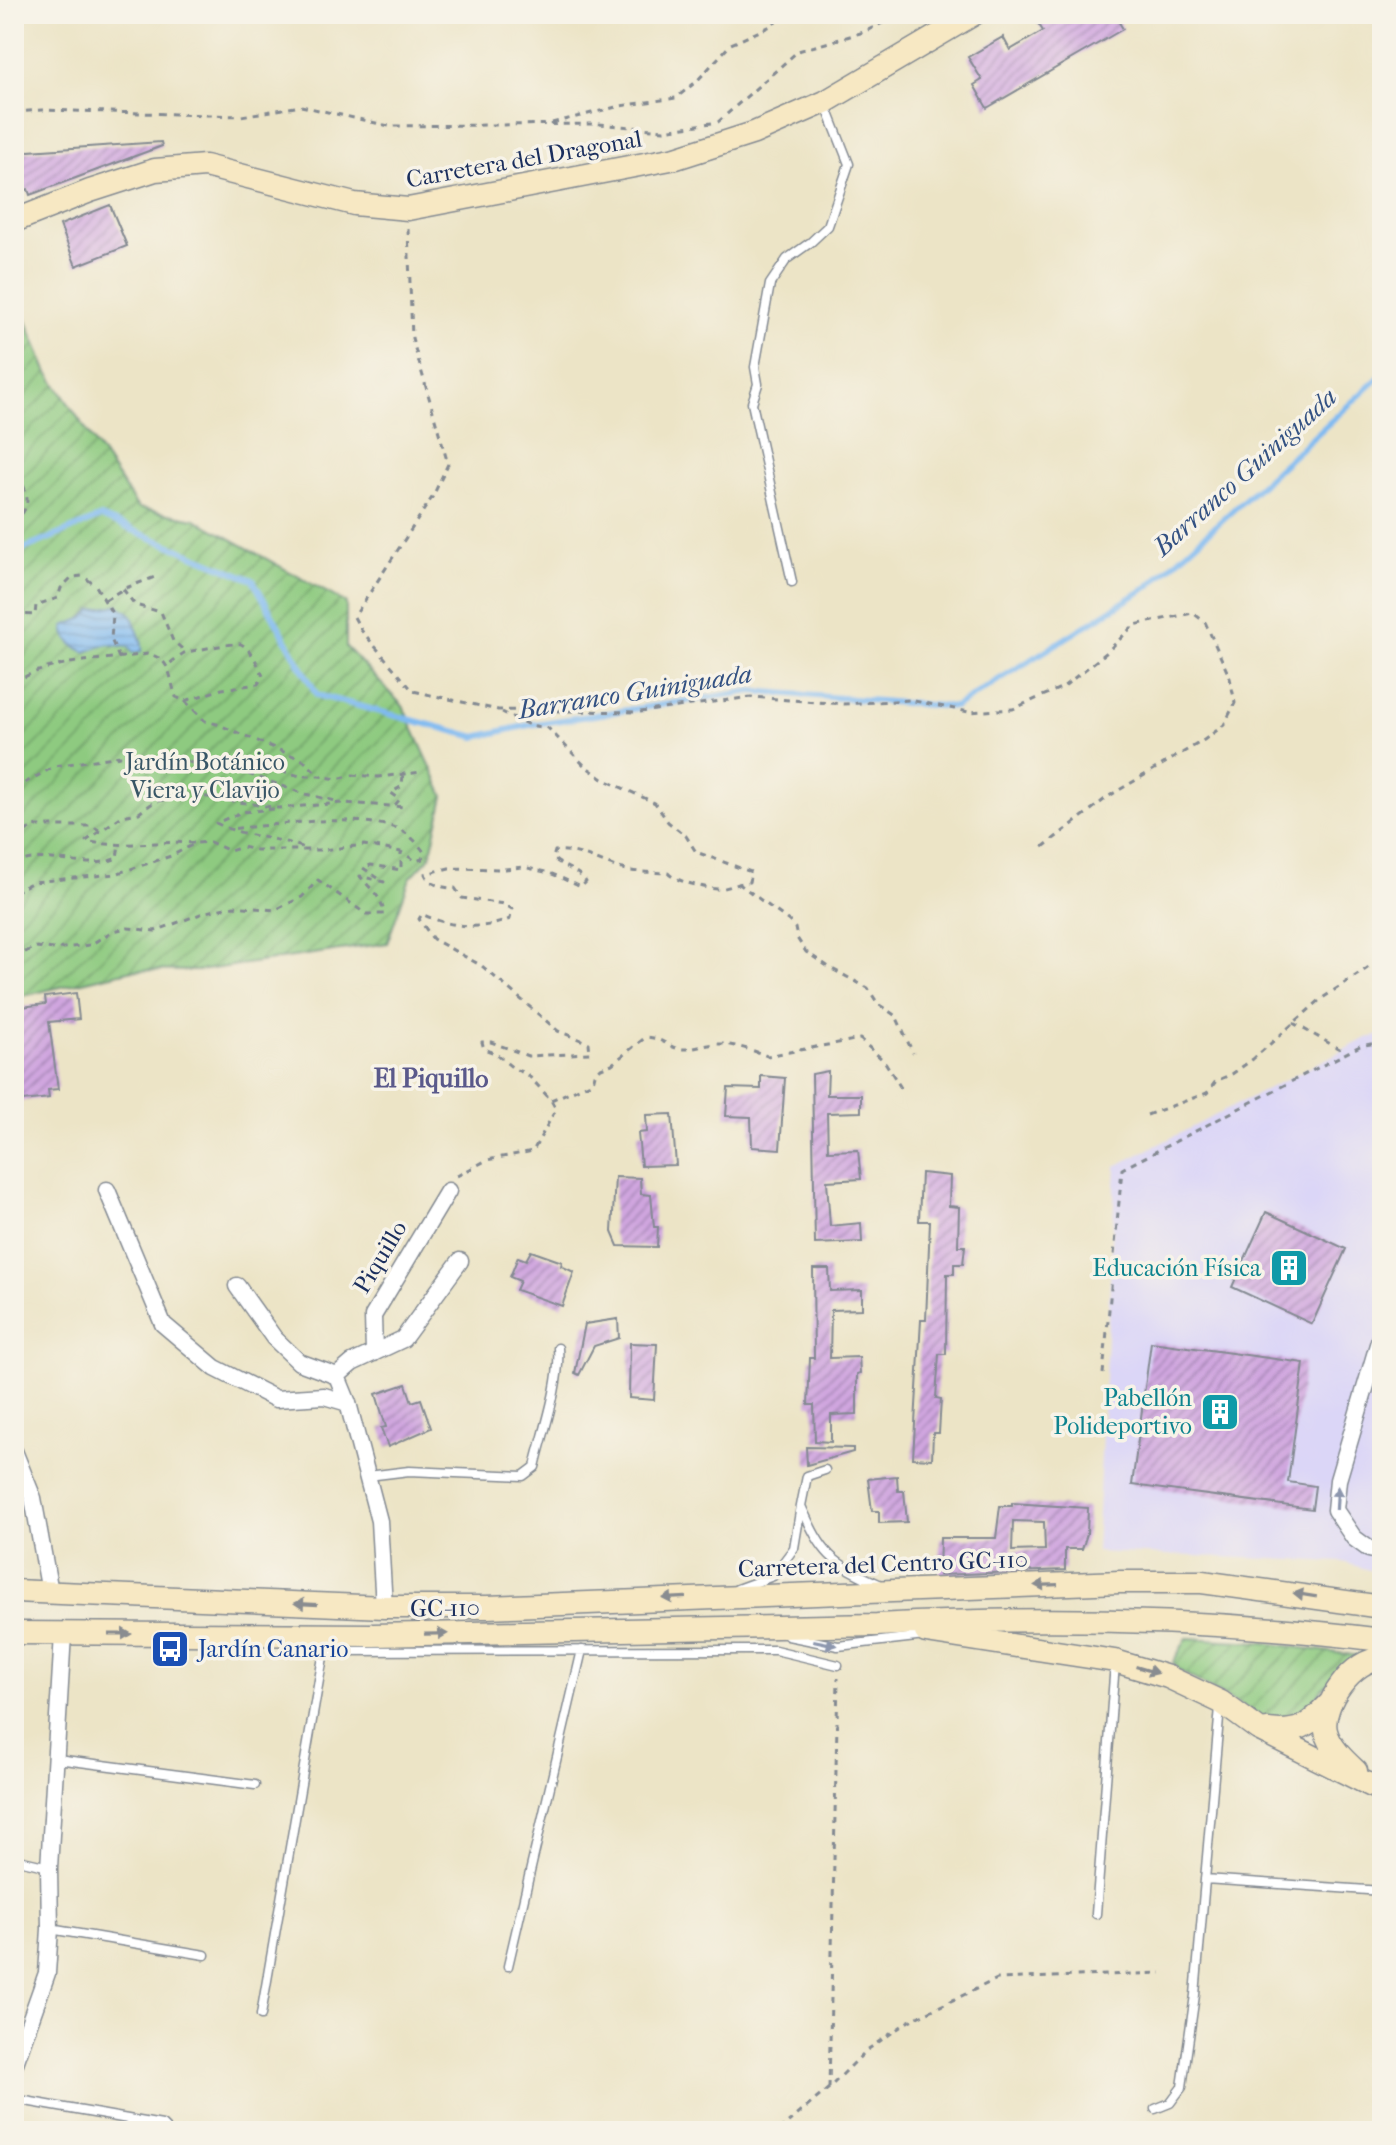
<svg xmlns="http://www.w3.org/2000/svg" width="1396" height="2145" font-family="'IM FELL French Canon',serif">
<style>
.built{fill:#dbd6f7}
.garden{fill:url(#garden-furrows);stroke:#547c6f;stroke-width:2}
.water{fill:url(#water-rules);stroke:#4d74a8;stroke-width:2}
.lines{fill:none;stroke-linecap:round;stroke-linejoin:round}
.stream{stroke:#7fbaf1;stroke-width:6}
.building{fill:url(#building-hatch);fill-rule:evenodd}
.service-casing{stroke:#848a92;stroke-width:11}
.minor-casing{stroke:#848a92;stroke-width:19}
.secondary-casing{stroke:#848a92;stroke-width:25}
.path{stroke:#848a92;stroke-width:3;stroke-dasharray:6 6;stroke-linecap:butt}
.service{stroke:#fff;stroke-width:8}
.minor{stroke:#fff;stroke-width:16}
.secondary{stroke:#f7e8c3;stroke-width:22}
.oneway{fill:#8d97ae}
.oneway2{fill:#898c90}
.labels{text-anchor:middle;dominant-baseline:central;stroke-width:7;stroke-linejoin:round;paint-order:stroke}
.street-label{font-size:24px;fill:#1b2f5e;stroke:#f7f3e8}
.park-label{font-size:24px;fill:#385666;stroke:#f7f3e8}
.culture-label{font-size:24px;fill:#0d838f;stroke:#f7f3e8;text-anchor:end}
.transit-label{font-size:24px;fill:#164399;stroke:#f7f3e8;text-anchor:start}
.water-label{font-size:26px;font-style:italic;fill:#345283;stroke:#f7f3e8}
.neighbourhood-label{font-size:26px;font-weight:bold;fill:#5a598b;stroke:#f7f3e8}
</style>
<defs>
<pattern id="garden-furrows" width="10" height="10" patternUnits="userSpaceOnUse" patternTransform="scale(2)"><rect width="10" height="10" fill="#8eca80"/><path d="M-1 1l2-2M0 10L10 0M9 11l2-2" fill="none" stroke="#73a46c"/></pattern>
<pattern id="water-rules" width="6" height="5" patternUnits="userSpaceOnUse" patternTransform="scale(2)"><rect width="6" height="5" fill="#7fbaf1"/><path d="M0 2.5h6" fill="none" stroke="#6798c6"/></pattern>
<pattern id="building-hatch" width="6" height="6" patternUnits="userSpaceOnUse" patternTransform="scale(2)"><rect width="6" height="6" fill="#d0a6df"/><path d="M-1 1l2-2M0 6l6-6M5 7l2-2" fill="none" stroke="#a888b8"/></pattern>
</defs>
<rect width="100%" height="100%" fill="#f7f3e8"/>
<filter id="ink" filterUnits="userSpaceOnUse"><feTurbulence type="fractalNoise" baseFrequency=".0125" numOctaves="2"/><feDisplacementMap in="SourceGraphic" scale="16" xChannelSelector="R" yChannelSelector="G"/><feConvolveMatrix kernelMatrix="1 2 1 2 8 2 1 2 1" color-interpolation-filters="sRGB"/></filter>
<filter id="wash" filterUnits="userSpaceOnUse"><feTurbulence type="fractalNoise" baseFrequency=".006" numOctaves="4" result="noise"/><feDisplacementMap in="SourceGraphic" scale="32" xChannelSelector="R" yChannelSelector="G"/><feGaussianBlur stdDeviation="1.8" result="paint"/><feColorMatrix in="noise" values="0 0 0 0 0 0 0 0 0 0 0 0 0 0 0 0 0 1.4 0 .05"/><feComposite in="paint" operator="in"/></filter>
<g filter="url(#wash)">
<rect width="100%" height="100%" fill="#ece4c6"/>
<path class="built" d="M1382,1035V1574L1343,1562L1096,1552L1116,1166L1367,1038Z"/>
<path class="garden" d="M14,290L47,371L138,508L195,519L346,603V647L403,706L444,796L430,857L410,878L387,943L198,971L133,970L14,998Z
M1187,1638L1260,1642L1359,1656L1321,1690L1309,1712L1284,1722L1269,1721L1178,1670L1173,1662Z"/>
<path class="water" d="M118,605L132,615C134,626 144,640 142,651L133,653L129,647L108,644L85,652C73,646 65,640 64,626L84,618L92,610Z"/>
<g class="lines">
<path class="stream" d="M14,553L101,517L253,580L317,695L476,737L529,725L752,691L955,707L1148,587L1382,375"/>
</g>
<g id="blocks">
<path class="building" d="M1047,14H1114L1123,29L987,108L974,85L982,80L968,57L1003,37L1010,50L1043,31L1036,20Z
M161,142L162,146L30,195L28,189L14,195V152Z
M110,205L127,246L76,266L60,225Z
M76,993L79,1019L49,1022L58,1089L48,1090L49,1098L14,1102V1008L46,1004L45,997Z
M828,1071L827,1095H861V1112L827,1113L828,1151L858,1150L861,1179L827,1181L830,1226L861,1223L862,1242L815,1244L812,1074Z
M761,1076L785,1078L780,1149L752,1147L751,1117L726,1116L728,1088L761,1089Z
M672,1114L676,1165L641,1166L638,1133L647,1132L646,1115Z
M921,1173L950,1176L949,1206L959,1207L958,1246H965L963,1264H954V1274H947L946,1354H939L936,1398L941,1399L939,1433H933L932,1459L913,1458L921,1320H926L930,1221H919Z
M615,1177L640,1178L641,1194L651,1195L654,1227H658L657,1247L618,1246L612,1232Z
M1266,1212L1346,1249L1312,1324L1232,1287Z
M531,1251L562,1262L561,1266L574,1272L562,1306L516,1290L520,1281L510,1277L518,1257L526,1260Z
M813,1269H829L830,1291L862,1290V1309L831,1310L830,1358L859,1357L860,1373L857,1374V1414L831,1415V1442L815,1441L814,1405H808L810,1358H814Z
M618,1319L619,1338L594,1346L579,1375L575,1373L585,1324Z
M1151,1342L1304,1363L1288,1482L1315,1486L1312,1509L1132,1485Z
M630,1343L657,1344L654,1400L629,1398Z
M406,1384L412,1402L421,1399L431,1428L388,1447L381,1428L386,1427L376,1394Z
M806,1447L853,1448V1452L807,1465Z
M897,1476L898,1491H904L907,1522L879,1523V1511H872L868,1479Z
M1012,1503L1088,1508L1087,1534L1082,1549H1065V1570L939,1575L940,1538H996L1000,1506H1012ZM1013,1521L1044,1522L1045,1550L1012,1551Z"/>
</g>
</g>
<g filter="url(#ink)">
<use href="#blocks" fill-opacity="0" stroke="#848a92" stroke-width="2"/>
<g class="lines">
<defs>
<path id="service" d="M792,582L752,403L758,384L755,367L770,284L787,259L811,242L828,226L849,164L825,103
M368,1476L409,1471L523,1476L535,1467C543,1432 561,1383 558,1348
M801,1506L807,1476L825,1470
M737,1589L773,1576L794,1548L801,1506C823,1555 830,1562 879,1584
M788,1636L838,1646L925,1636
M57,1759L255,1785
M14,1859L49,1867
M1205,1879L1382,1891
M1096,1914L1115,1663
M50,1929L205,1955
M508,1966L582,1650
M261,2015L324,1651L775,1650L838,1665
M14,2099L162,2125L168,2131
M1155,2109L1170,2103L1182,2087L1195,1995L1220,1707"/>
<path id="minor" d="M107,1190L163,1324L215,1368L276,1399L324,1396L348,1403L379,1521L384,1607
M237,1286L274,1338L299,1362L337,1376L348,1403
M1382,1331L1338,1480L1335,1510L1354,1538L1369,1549L1382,1552
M374,1353L373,1316L448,1191
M337,1376L352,1363L403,1339L460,1261
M14,1451L33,1498L50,1592
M14,2066L47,1973L50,1929L49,1868L63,1634"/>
<path id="secondary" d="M14,221L90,191L155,170L205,166L354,204L408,209L676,158L754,133L825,102L974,14
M14,1591L384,1607H487L1120,1582H1202L1382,1607
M926,1632L1115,1661L1168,1677L1221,1702L1258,1729L1378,1789
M14,1633L373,1635L877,1625C1045,1616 1215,1619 1382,1640
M1267,1730C1299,1734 1308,1726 1330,1703
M1356,1771C1344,1760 1330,1747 1326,1731C1320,1705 1354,1657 1382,1659"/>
</defs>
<use href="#service" class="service-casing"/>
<use href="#minor" class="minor-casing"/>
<use href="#secondary" class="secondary-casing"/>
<path class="path" d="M14,112L42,110L241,116L301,106L389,126L598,124L664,130L718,122L798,51L864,32L901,14
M552,123L620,106L676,98L697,81L731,44L771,26L783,14
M408,229L412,338L448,464L433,496L354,617L361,630L413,691L498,710L640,712L751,697L843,704L910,700L969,712L1013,709L1063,687L1106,653L1134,625L1193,613L1205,622L1230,678L1235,703L1224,725L1204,740L1109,796L1043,847
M14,523C33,503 28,498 19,474
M123,589L135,605L161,612L173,641L186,652
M105,600L123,589L155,577
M14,614L35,615L36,605L58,598L61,588L72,577L83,576L96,586L113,615L111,639L119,658
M14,683C52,658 104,661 147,654C172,658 169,678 176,697L185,701L222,689L258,684L263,676C258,665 252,650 241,644C237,642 190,651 184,653C179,656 173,661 168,665
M185,701L205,721L217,724L303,760L319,775
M237,770L305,794L340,802
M14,789L55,766L120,756L165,758L184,760L205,768L275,769L300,776H319L337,779L353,775L378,777L422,772
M395,805L400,799L391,793L402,786L403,774
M274,809L242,812L216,823C245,838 272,836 302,847
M14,837L35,826H92L99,830
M194,843C158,840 121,849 86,841L122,816L139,813L154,802L188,794L278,808L343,803L407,807
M14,864C50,848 82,873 117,858L119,844
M738,883L789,921L795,928L797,938L806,952L832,969L868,988L878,1004L896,1016L913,1053
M14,892L33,882L115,874L171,856L196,843L210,842L230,851L242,847L256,850H323L364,845L401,852L416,861L422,859L424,852C417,842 407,832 396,828C348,813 278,825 228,829
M14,957L36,947L54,949L90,945L113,931L128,928L155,931L206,912L234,906L275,910L302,897L318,880L366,914H384C382,896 370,889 360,876L384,882L363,868L371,865L401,870V853
M1293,1023L1345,1052
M551,1100L593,1082L595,1074L601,1068L612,1064L646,1037C664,1038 668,1048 681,1049C694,1050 705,1044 718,1044C729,1043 757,1051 767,1056L860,1039L885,1062L901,1088
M1147,1115L1207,1093L1216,1081L1232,1074L1253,1059L1321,999L1372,965L1382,964
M457,1176L487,1160L533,1151L556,1109L551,1100L527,1074L514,1069L495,1053L484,1049L482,1042H491L528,1056L590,1053L589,1043L558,1031L482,966L433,939L419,919L422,914C450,927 482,931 510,919L512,909L504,904L462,898L455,888C443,888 430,885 425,874L449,868L505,869L523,867L550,873L581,887L586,882C579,870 563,868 553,858L555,851C578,848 601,864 623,869C636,873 653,872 668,873C674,881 705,888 717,889C727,889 738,883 749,882L751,872L696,852L686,836L668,822L655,803L603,779L584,765L548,728L529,725L502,712
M1103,1374L1122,1169L1360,1046L1382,1042
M829,2088L838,1678
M779,2131L829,2088L867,2050L909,2021L997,1979L1161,1973"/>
<use href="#service" class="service"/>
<use href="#minor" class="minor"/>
<use href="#secondary" class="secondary"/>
</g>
<defs><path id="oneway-solid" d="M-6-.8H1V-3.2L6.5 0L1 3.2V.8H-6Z" transform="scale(2)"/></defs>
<g class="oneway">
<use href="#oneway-solid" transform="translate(1337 1498) rotate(-87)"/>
<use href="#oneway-solid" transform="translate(825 1643) rotate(12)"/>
</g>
<g class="oneway2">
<use href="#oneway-solid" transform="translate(1046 1585) rotate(178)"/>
<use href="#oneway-solid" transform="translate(1305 1595) rotate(-171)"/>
<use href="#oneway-solid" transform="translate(674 1598) rotate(177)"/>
<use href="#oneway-solid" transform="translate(306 1604) rotate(-177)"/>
<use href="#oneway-solid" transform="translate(120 1634)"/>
<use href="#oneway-solid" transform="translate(436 1634) rotate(-1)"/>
<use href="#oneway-solid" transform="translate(1147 1670) rotate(17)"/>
</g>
</g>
<defs>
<symbol id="building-square" viewBox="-11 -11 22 22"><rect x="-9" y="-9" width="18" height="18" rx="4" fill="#0f9aa8" stroke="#f7f3e8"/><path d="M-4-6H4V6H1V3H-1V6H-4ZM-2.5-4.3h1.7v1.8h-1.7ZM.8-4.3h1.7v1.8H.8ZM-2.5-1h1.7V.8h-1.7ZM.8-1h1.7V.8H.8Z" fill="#fff"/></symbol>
<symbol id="bus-square" viewBox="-11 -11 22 22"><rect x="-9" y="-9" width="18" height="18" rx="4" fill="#1a4fb4" stroke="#f7f3e8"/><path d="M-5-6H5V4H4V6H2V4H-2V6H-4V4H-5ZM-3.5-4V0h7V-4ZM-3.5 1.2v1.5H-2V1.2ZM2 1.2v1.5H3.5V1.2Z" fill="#fff"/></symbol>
</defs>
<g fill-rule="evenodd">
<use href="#building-square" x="1267" y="1246" width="44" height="44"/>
<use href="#building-square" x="1198" y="1390" width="44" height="44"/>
<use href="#bus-square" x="148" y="1627" width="44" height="44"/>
</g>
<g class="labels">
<g class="street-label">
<text transform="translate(524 159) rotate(-10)">Carretera del Dragonal</text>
<text transform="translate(380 1257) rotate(-59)">Piquillo</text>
<text transform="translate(883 1564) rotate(-2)">Carretera del Centro GC-110</text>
<text transform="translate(445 1608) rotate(-1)">GC-110</text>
</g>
<g class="park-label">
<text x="205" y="762">Jardín Botánico<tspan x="205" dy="28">Viera y Clavijo</tspan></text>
</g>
<g class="culture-label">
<text x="1261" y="1268">Educación Física</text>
<text x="1192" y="1398">Pabellón<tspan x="1192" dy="28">Polideportivo</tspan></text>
</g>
<g class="transit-label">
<text x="198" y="1649">Jardín Canario</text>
</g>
<g class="water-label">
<text transform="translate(1245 472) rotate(-42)">Barranco Guiniguada</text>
<text transform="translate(635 692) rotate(-9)">Barranco Guiniguada</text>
</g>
<g class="neighbourhood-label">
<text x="431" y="1078">El Piquillo</text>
</g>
</g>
<rect width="1396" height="2145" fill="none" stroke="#f7f3e8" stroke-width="48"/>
</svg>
